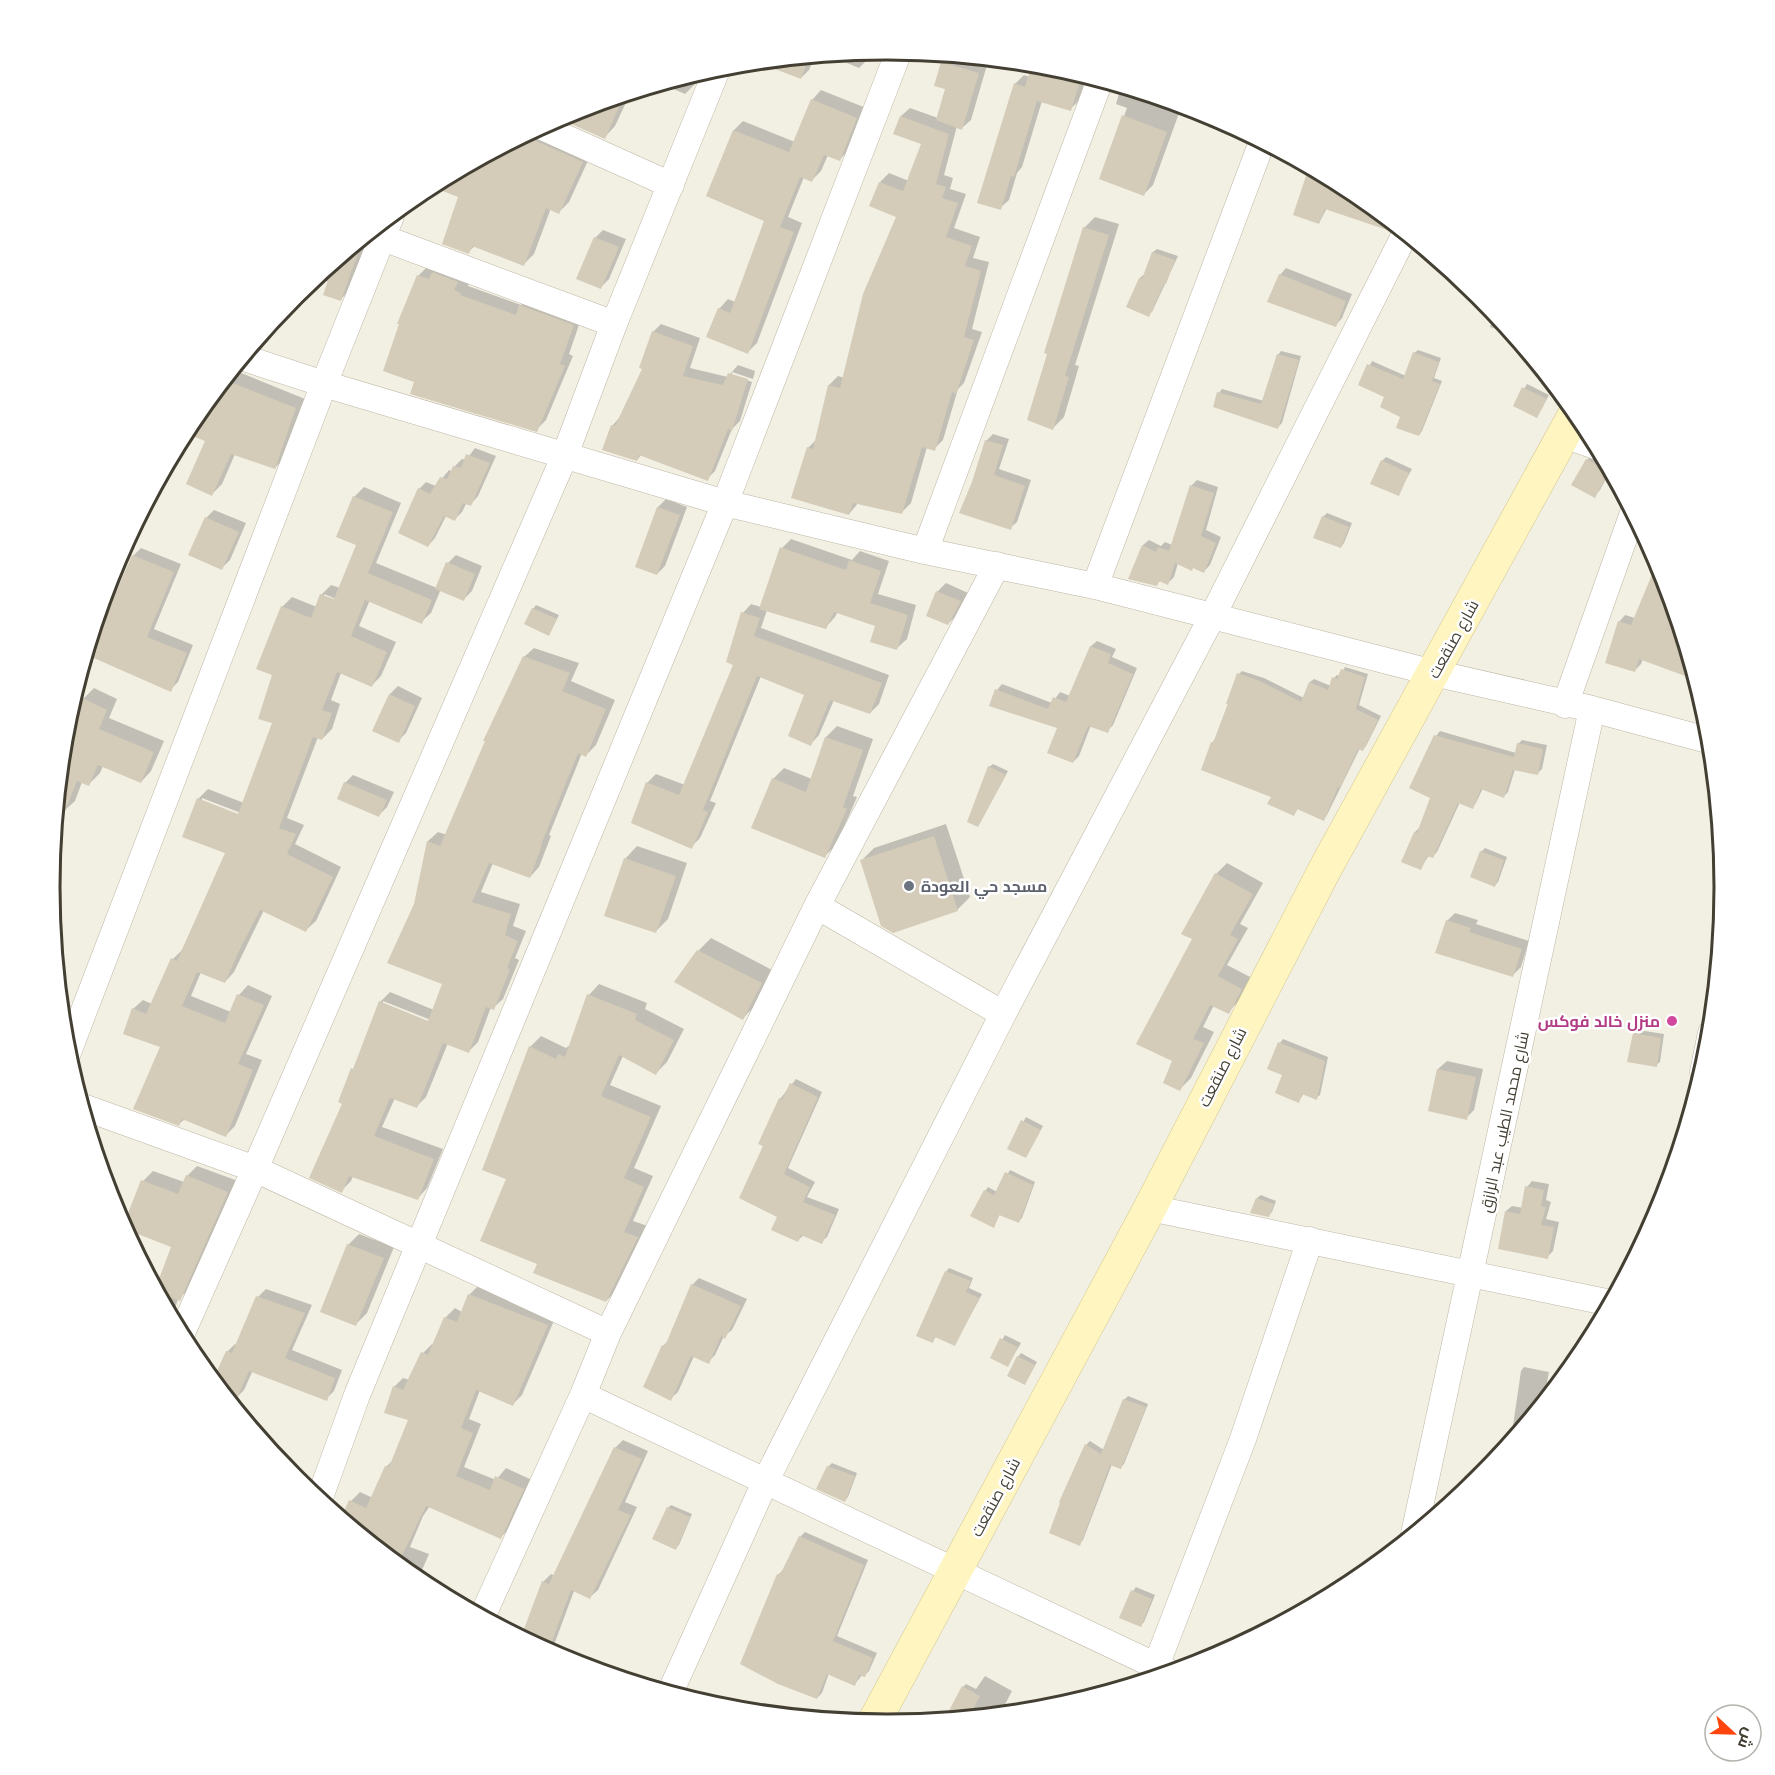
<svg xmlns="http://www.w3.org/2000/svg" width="1775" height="1775" font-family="Quicksand,Cairo,sans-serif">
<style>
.shadow{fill:#0003;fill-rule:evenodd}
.building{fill:#d4cbb8}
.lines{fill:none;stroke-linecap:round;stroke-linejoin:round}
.street-casing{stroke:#beb7a5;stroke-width:27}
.secondary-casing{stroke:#d4c891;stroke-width:34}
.street{stroke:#fff;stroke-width:26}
.secondary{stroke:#fff5c0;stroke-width:33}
.worship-dot{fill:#6b7280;stroke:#fff;stroke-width:2}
.hotel-dot{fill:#d1479c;stroke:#fff;stroke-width:2}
.labels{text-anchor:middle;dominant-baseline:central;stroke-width:5;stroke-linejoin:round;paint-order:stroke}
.street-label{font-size:16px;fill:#443f33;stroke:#fff}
.worship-label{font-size:16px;font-weight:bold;fill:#5b616d;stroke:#fff;text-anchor:start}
.hotel-label{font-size:16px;font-weight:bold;fill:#b23c85;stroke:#fff;text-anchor:end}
.rim{fill:none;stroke:#443f33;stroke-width:3}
</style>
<rect width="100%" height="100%" fill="#f2efe3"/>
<path class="shadow" d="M870,51L867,60L859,68L828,55Z
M949,56L982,59L980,63L987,65L971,120L962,128L957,126L944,175L953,178L950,189L966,194L954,228L980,237L973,258L989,262L972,329L982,332L964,383L958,389L943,440L934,449L927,447L911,503L902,512L859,502L849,514L808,448L816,440L829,385L838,376L844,378L898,216L880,182L889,173L909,181L922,143L901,116L910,108L938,118L947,88L942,63Z
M814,57L809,70L801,78L776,68L780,60Z
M1033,64L1051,66L1086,76L1079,101L1070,109L1042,101L1022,167L1017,173L1009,200L1000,208L1015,84L1024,75L1029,77Z
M701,73L698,81L685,94L662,84Z
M1121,87L1182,105L1153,185L1144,194L1101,178L1127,108L1116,104Z
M821,90L866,108L849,150L840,159L828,155L821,171L812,180L804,177L788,217L802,223L757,343L748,352L719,309L728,299L735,302L766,220L734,130L743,121L795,142L812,100Z
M630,94L615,126L605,137L567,113Z
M1211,115L1241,131L1236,135L1208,127Z
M535,130L592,152L569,202L559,212L551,208L534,254L524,264L475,246L468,252L460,196L437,183Z
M1311,168L1353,191L1384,216L1327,208L1319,223Z
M1095,217L1119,224L1075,365L1079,366L1064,417L1053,428L1084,228Z
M377,228L353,287L340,300L329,282L316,277Z
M603,230L626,239L609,279L601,287L595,238Z
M1157,249L1178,256L1152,312L1148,315L1140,278L1143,275L1145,276L1153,252Z
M428,266L469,283L468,286L521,305L530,296L582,316L569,354L573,356L546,420L536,430L416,381L401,323H399L419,275Z
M1286,268L1352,294L1342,318L1336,325L1280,275Z
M1495,313L1512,334L1490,327Z
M661,324L700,338L690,368L728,377L730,374L738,365L755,371L753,379L732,372V375L752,382L740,421L732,429L715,471L707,479L642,454L637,460L612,426L620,417L645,368L653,332Z
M1418,350L1441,358L1434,378L1442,381L1422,431L1419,435L1386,397L1360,385L1372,361L1406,376L1414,353Z
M1281,351L1301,356L1282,423L1278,427L1219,393L1222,389L1264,401L1278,355Z
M234,370L305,399L284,458L275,468L235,454L222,484L212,494L207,440L185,432L191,422Z
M1527,384L1549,395L1537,416L1515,405Z
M993,434L1009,439L999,469L1031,480L1017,522L1010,528L973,483L987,440Z
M475,448L496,456L478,496L471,504L467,502L462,512L455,519L446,516L435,538L428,546L419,489L426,482L436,486L449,470L452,472L454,467L462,459L466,460Z
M1593,454L1602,456L1610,471L1600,490L1594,496L1574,485L1587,460Z
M1386,457L1412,469L1398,494L1382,461Z
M1197,480L1218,487L1206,530L1221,537L1210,565L1204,571L1178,563L1174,577L1168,583L1161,580L1156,585L1130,578L1143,545L1149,540L1161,546L1165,542L1172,545L1191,486Z
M364,487L401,503L376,563L437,588L448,563L456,555L482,566L472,591L464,599L441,589L431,613L421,622L370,600L359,626L396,642L381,676L371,686L341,673L331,700L340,704L332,729L322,739L318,737L287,818L304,825L295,844L341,867L316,921L306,930L264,910L234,972L225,982L201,972L191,996L231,1012L239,995L248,985L272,996L246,1054L262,1060L235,1126L226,1135L185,1119L179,1124L162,1047L133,1009L143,1000L152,1004L173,959L182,950L227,853L184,836L199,798L208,789L244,803L274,723V675L282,607L292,597L317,607L322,594L331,585L340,588L358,545L354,497ZM324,594L341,601L324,597ZM202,798L246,815L245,818L202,801Z
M666,499L687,507L665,566L657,574L658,507Z
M214,510L246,523L230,560L222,568L206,518Z
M1327,513L1352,523L1344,543L1341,547L1323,517Z
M791,539L852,560L860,551L889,561L878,594L916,605L907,639L897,648L877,625L838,611L835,617L826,627L767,610L761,628L889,675L879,704L870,713L834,700L819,735L811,744L806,694L761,676L710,801L716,803L700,838L691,847L647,783L656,774L685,785L734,664L743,613L751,604L761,607L782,548Z
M141,548L181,564L154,629L193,645L178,682L170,690L103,615L111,607L133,556Z
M946,583L968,593L956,616L948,624L928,615L938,591Z
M536,605L559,615L549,634L533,609Z
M1625,615L1635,618L1679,622L1695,678L1643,659L1641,664L1635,670L1619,622Z
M1097,641L1116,649L1112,657L1137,668L1113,725L1107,731L1091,725L1079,756L1073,762L1059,727L997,690L1002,684L1052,703L1060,692L1070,696L1091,646Z
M534,648L579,663L571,681L615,700L596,745L586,755L582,753L549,835L551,836L539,867L530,877L493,863L481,892L520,904L513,926L526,931L515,958L519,960L503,999L493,1008L491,1007L478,1042L469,1051L448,1043L426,1097L417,1106L395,1098L382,1127L443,1149L427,1188L418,1198L353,1176L351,1181L341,1191L344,1103L339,1101L353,1069L356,1065L380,1002L390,992L434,1010L444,983L416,905L428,841L438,832L447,835L524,657ZM383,1001L436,1022L435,1025L383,1004Z
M1345,667L1368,674L1359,705L1381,716L1366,746L1363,749L1360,748L1327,815L1323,819L1298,808L1294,815L1212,743L1215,739L1239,674L1242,671L1264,678L1304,698L1310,682L1314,679L1331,686L1334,678L1337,675L1340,676Z
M398,686L422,698L406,733L398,741L374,730L390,694Z
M94,688L117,699L109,718L164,741L151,771L141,782L103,766L100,773L89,784L82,782L75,801L64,811L83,699Z
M837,726L873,739L853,796L857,797L836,845L825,856L773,779L784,768L812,779L826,737Z
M1440,731L1516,753L1518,744L1522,740L1547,745L1542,769L1538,773L1515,769L1508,792L1504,796L1483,788L1476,803L1472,807L1460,802L1437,852L1433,856L1429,855L1421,868L1403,862L1415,832L1419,828L1432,798L1436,736Z
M993,764L1008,771L978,826L989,767Z
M353,775L394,792L387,807L379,815L339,798L345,783Z
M946,824L970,897L957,910L861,861L874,848Z
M637,846L687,863L668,919L655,932L625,859Z
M1485,848L1507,857L1498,882L1495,885L1481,852Z
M1227,863L1263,883L1240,924L1248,928L1227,965L1252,978L1239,1001L1228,1012L1214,1005L1203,1027L1214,1032L1191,1078L1180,1089L1174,1061L1216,874Z
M1455,913L1478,920L1476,924L1529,941L1521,967L1513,975L1447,921Z
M711,938L774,971L755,1006L743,1018L698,951Z
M599,984L647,1003L645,1009L684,1029L667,1062L656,1073L623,1056L610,1085L661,1106L634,1168L653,1176L633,1221L648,1226L617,1290L606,1301L538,1263L508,1178L484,1169L530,1047L541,1036L566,1048L570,1045L589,995Z
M1638,1030L1664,1034L1660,1062L1656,1065L1634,1033Z
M1283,1039L1328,1057L1320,1095L1316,1098L1304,1093L1299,1101L1284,1074L1269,1068L1280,1043Z
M1447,1061L1483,1069L1474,1110L1466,1118L1438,1069Z
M796,1079L822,1092L788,1168L815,1182L807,1197L839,1209L827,1237L821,1242L804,1235L798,1240L779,1216L765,1146L780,1099Z
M1026,1117L1043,1126L1026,1156L1009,1148Z
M197,1166L238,1181L190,1289L178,1299L172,1318L148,1273L161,1278L173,1246L143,1181L153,1171L184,1182L187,1176Z
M1010,1170L1035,1182L1022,1218L1018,1222L1000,1214L994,1226L985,1191L988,1187L997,1192Z
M1532,1181L1549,1184L1546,1200L1551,1202L1546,1219L1559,1222L1553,1251L1547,1257L1506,1211L1512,1206L1523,1208L1527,1187Z
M1261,1195L1276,1201L1272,1212L1268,1216L1257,1198Z
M359,1234L394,1247L367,1313L356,1324L348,1245Z
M949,1268L973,1278L969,1288L982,1294L955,1344L937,1336L932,1341L946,1272Z
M699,1278L747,1299L732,1330L724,1336L715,1355L708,1362L694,1356L678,1392L670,1399L663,1346L669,1340L692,1285Z
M478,1286L556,1316L522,1395L513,1404L480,1390L469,1419L481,1424L464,1467L496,1480L506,1468L532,1480L510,1528L501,1537L430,1506L423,1516L410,1547L429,1554L422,1570L414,1578L342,1519L351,1501L360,1492L373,1498L387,1466L394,1459L410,1419L394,1387L403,1378L410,1380L423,1353L432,1344L434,1345L446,1317L455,1308L462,1312L469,1295Z
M266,1289L312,1305L292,1350L342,1370L334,1391L326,1399L253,1370L244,1390L236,1398L223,1392L214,1381L227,1352L235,1344L237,1345L258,1297Z
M1005,1335L1021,1343L1008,1365L992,1357Z
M1021,1353L1037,1362L1025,1383L1018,1357Z
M1524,1367L1549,1372L1543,1403L1513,1439H1511L1521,1371Z
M1128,1396L1148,1404L1124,1464L1121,1467L1112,1464L1083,1540L1079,1544L1061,1502L1087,1444L1090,1441L1104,1450L1124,1400Z
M623,1440L648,1451L625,1502L637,1507L598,1590L590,1597L574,1591L551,1653L522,1638L543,1582L551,1574L555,1576L615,1448Z
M832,1463L857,1473L848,1497L845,1500L828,1467Z
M1474,1467L1488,1470L1480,1480L1460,1496L1464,1477Z
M671,1505L692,1514L679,1545L675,1548L668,1508Z
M805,1532L868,1560L837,1636L877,1653L869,1671L864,1676L862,1675L855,1684L829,1673L822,1693L817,1698L778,1575L783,1570L800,1537Z
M1136,1587L1155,1595L1144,1622L1141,1625L1133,1591Z
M985,1676L1012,1691L1000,1714L960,1718L950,1713L963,1687L966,1684L976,1689Z"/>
<path class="building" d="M809,57L801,79L757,62L795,59Z
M941,62L979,73L962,130L936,120L945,89L934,86Z
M1032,64L1058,68L1056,74L1080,81L1071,111L1037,101L1014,177L1011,176L1001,210L977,203L1014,83L1025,87Z
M624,96L605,139L558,118L567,113Z
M811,99L857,118L840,161L824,155L812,182L800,177L780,227L794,232L748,354L706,337L718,308L730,313L764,221L706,196L733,130L789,152Z
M1122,115L1167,132L1144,196L1099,179Z
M900,116L949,134L936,184L946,187L942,198L958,203L946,237L972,246L965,266L981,271L964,337L974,340L956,394L952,392L935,451L922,447L902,514L853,503L849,515L791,498L807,447L813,449L828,385L840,388L863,294L896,217L869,206L879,182L903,191L921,144L893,134Z
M529,134L536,141L583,162L559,214L546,208L524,266L472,246L469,254L442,244L458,197L430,186Z
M1309,167L1353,191L1394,224L1390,231L1325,209L1319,224L1293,215Z
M1083,227L1109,235L1065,376L1069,377L1053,430L1027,420L1047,354L1044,353Z
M594,237L619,247L601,289L576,279Z
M363,239L341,301L323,295L334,263Z
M1152,252L1175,260L1166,284H1164L1149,317L1126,307L1139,278L1142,279Z
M432,272L458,282L454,290L461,293L460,295L516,315L519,305L574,325L560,364L565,366L537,432L410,394L414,382L383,371L399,324H397L417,275L429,279Z
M1279,274L1346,301L1336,327L1267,302Z
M652,331L693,346L683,376L723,385L728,373L748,379L732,431L728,429L708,481L639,455L637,461L602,450L611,425L615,426L642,369L639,368Z
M1413,352L1439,362L1432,381L1440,384L1419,436L1396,428L1400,417L1380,407L1384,397L1358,385L1367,364L1403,379Z
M1277,354L1299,360L1278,429L1213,407L1217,392L1261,404Z
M225,380L296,408L275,469L231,454L212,496L186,484L205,441L185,433L191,422Z
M1522,387L1547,399L1537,418L1513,406Z
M985,440L1003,445L994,475L1025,486L1011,530L959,513L972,482Z
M466,454L490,463L471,506L463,503L455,521L444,516L428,547L398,533L418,488L430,494L440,477L447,479L453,466L461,468Z
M1586,459L1609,471L1595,498L1571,485Z
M1381,460L1409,473L1399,496L1370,484Z
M1190,485L1214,493L1201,536L1216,543L1204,573L1193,568L1192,571L1175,563L1168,585L1159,581L1157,586L1128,579L1142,545L1156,552L1158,547L1169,551Z
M353,496L393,512L368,573L432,600L422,624L365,600L351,636L387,652L372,687L337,672L322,710L332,713L322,740L313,737L279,828L296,834L287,854L333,877L306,932L260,910L239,951L225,983L197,972L182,1006L225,1023L237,994L264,1005L238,1064L253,1070L226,1137L182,1119L179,1126L133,1109L160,1047L123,1034L132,1008L146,1014L171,958L177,961L225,853L182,837L197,798L238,814L272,723L258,719L272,675L256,669L281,606L311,618L320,594L334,599L356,545L336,537Z
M657,507L680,515L657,575L635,567Z
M1322,516L1349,527L1341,548L1313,538Z
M205,517L239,532L222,570L188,555Z
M780,547L846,570L849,560L881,571L870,603L908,615L897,650L870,642L875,626L834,612L826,629L759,609Z
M132,555L174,572L147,637L187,653L171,692L87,655L101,615L106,616Z
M1658,560L1662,567L1696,680L1639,659L1635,672L1605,663L1618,621L1631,625Z
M446,562L475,574L464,601L435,589Z
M936,591L961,601L948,625L926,616Z
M532,608L557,619L549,636L524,624Z
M741,612L760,618L754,636L882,683L870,714L830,700L811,746L788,736L804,695L757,676L703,810L708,812L692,849L631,823L646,782L679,795L733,665L726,662Z
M1090,646L1111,654L1108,663L1133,674L1108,733L1088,726L1073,763L1047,753L1057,728L989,706L995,689L1048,709L1053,697L1066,702Z
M523,656L570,673L562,691L606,709L586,757L578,753L541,845H542L530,878L489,863L472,902L511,914L505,935L518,941L507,968L510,969L494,1010L486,1007L469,1053L443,1043L417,1108L390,1098L374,1136L434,1159L418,1200L349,1176L342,1193L309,1178L342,1104L338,1102L351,1068L353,1069L379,1001L428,1021L442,984L387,963L414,904L427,841L440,846L485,741H483Z
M1341,669L1365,677L1356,709L1378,720L1363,751L1358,749L1340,788L1338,787L1324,821L1297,809L1294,816L1267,804L1271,797L1201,770L1211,742L1213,743L1228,704H1226L1237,673L1260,681L1301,702L1309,682L1328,690L1332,677L1337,679Z
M389,694L415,706L399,743L372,731Z
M82,698L107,710L99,729L154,752L141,783L98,765L89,786L77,781L61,821L56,820L64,740Z
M1434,735L1514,757L1517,743L1543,749L1538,775L1513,770L1504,798L1481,789L1473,809L1458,803L1433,858L1427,856L1421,870L1401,862L1414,832L1417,833L1430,798L1409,788Z
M825,737L863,750L843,807L847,809L825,858L751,828L772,778L806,792Z
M988,766L1006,775L978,827L967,822Z
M344,782L387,800L379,817L337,799Z
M934,836L958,911L893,933L881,926L860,860Z
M1480,851L1504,860L1495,887L1470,877Z
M624,858L676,876L656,933L604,916Z
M1215,873L1253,894L1230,935L1238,939L1218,976L1242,989L1229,1014L1210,1005L1193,1039L1204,1043L1180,1091L1163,1083L1172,1061L1136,1044L1192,939L1181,934Z
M1446,920L1471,928L1469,932L1522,949L1513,977L1435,953Z
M697,950L762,983L743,1020L674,982Z
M587,994L637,1014L635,1020L674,1040L656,1075L619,1055L601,1096L651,1117L624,1178L644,1187L624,1232L638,1237L606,1302L533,1273L537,1264L480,1241L506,1179L482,1170L529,1046L556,1059L558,1054L565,1057Z
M1633,1033L1661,1038L1657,1067L1627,1062Z
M1278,1042L1325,1061L1317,1100L1302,1094L1299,1103L1275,1093L1282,1075L1267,1069Z
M1437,1069L1476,1077L1467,1120L1428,1111Z
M790,1083L818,1097L784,1174L810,1187L803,1202L835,1215L822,1244L801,1235L798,1242L771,1230L777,1217L739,1198L763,1146L758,1144L779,1098L782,1100Z
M1021,1120L1041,1130L1026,1158L1007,1149Z
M1005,1172L1033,1185L1019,1223L999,1215L994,1228L970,1216L984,1190L994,1195Z
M186,1175L228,1192L180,1301L159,1293L156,1287L171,1247L125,1229L123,1226L141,1180L178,1194Z
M1525,1186L1544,1190L1541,1206L1546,1207L1541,1225L1554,1227L1548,1259L1498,1249L1505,1211L1520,1214Z
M1256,1198L1274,1204L1269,1217L1250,1213Z
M347,1244L384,1258L356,1326L320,1312Z
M945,1271L971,1281L966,1292L979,1298L955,1346L935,1337L933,1343L916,1336Z
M691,1284L741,1306L725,1339L721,1336L709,1364L691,1356L671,1401L643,1387L662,1345L665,1346Z
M468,1294L548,1325L513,1406L476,1390L461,1428L473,1433L456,1476L490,1490L495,1476L524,1489L501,1539L426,1506L398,1564L341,1518L349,1500L366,1508L385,1466L389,1467L408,1420L384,1413L393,1386L403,1390L421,1352L428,1355L444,1317L457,1322Z
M256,1296L305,1313L285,1358L335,1378L327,1401L249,1371L236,1400L225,1395L213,1380L226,1351L232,1353Z
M1000,1338L1018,1347L1008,1367L990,1358Z
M1017,1356L1035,1365L1025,1385L1007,1376Z
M1123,1399L1146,1407L1121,1469L1110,1465L1080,1546L1049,1533L1060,1503L1059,1502L1085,1444L1101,1454Z
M614,1447L642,1459L618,1510L631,1515L590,1599L571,1590L548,1652L521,1637L542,1581L549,1584Z
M827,1466L855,1476L845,1502L816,1489Z
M667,1507L690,1517L676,1550L652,1539Z
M799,1536L864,1565L833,1641L873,1658L865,1677L859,1675L855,1686L827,1674L817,1699L778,1684L740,1664L777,1574L780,1575Z
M1131,1590L1152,1599L1141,1627L1119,1618Z
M962,1686L980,1696L969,1717L944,1720Z"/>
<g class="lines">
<defs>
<path id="street" d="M542,127L671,185
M383,238L614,324
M244,358L324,384L725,503L925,551L1095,586L1434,673L1592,709L1711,741
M1564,435L1598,447
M925,551L1100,80
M1095,586L1262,142
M1565,705L1633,513
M817,906L1003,1014
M67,1055L324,384L391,216
M1703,1072L1711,1033
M83,1107L255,1169L608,1333
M1150,1208L1611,1303
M181,1335L255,1169L565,455L614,324L718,67
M583,1395L1171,1673
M319,1500L357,1395L725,503L899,51
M1414,1534L1592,709
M482,1617L583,1395L608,1333L817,906L997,565
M1156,1666L1243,1439L1310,1240
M670,1693L766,1480L1003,1014L1213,615L1405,234"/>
<path id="secondary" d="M873,1724L1150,1208L1325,869L1576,412"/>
</defs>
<use href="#street" class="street-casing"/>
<use href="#secondary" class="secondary-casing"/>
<use href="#street" class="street"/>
<use href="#secondary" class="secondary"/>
</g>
<circle class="worship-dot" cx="909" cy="886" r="6"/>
<circle class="hotel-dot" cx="1672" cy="1021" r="6"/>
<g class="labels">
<g class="street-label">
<text transform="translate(1453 639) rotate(-61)">شارع صنقعت</text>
<text transform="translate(1222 1067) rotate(-63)">شارع صنقعت</text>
<text transform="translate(1504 1122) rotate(-78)">شارع محمد الطيب عبد الرازق</text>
<text transform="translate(995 1497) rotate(-62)">شارع صنقعت</text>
</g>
<g class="worship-label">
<text x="921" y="886">مسجد حي العودة</text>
</g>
<g class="hotel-label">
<text x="1660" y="1021">منزل خالد فوكس</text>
</g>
</g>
<path d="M0 0H1775V1775H0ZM60 887a827 827 0 1 1 1654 0a827 827 0 1 1-1654 0Z" fill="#fff" fill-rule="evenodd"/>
<path class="rim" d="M60 887a827 827 0 1 1 1654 0a827 827 0 1 1-1654 0Z"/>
<g transform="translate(1733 1733) rotate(112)"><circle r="28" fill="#ffffff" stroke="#b4b2ad" stroke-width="1.5"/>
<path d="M0-4.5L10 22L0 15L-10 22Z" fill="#ff450d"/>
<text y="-9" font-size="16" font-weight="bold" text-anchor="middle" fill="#443f33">ش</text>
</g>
</svg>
